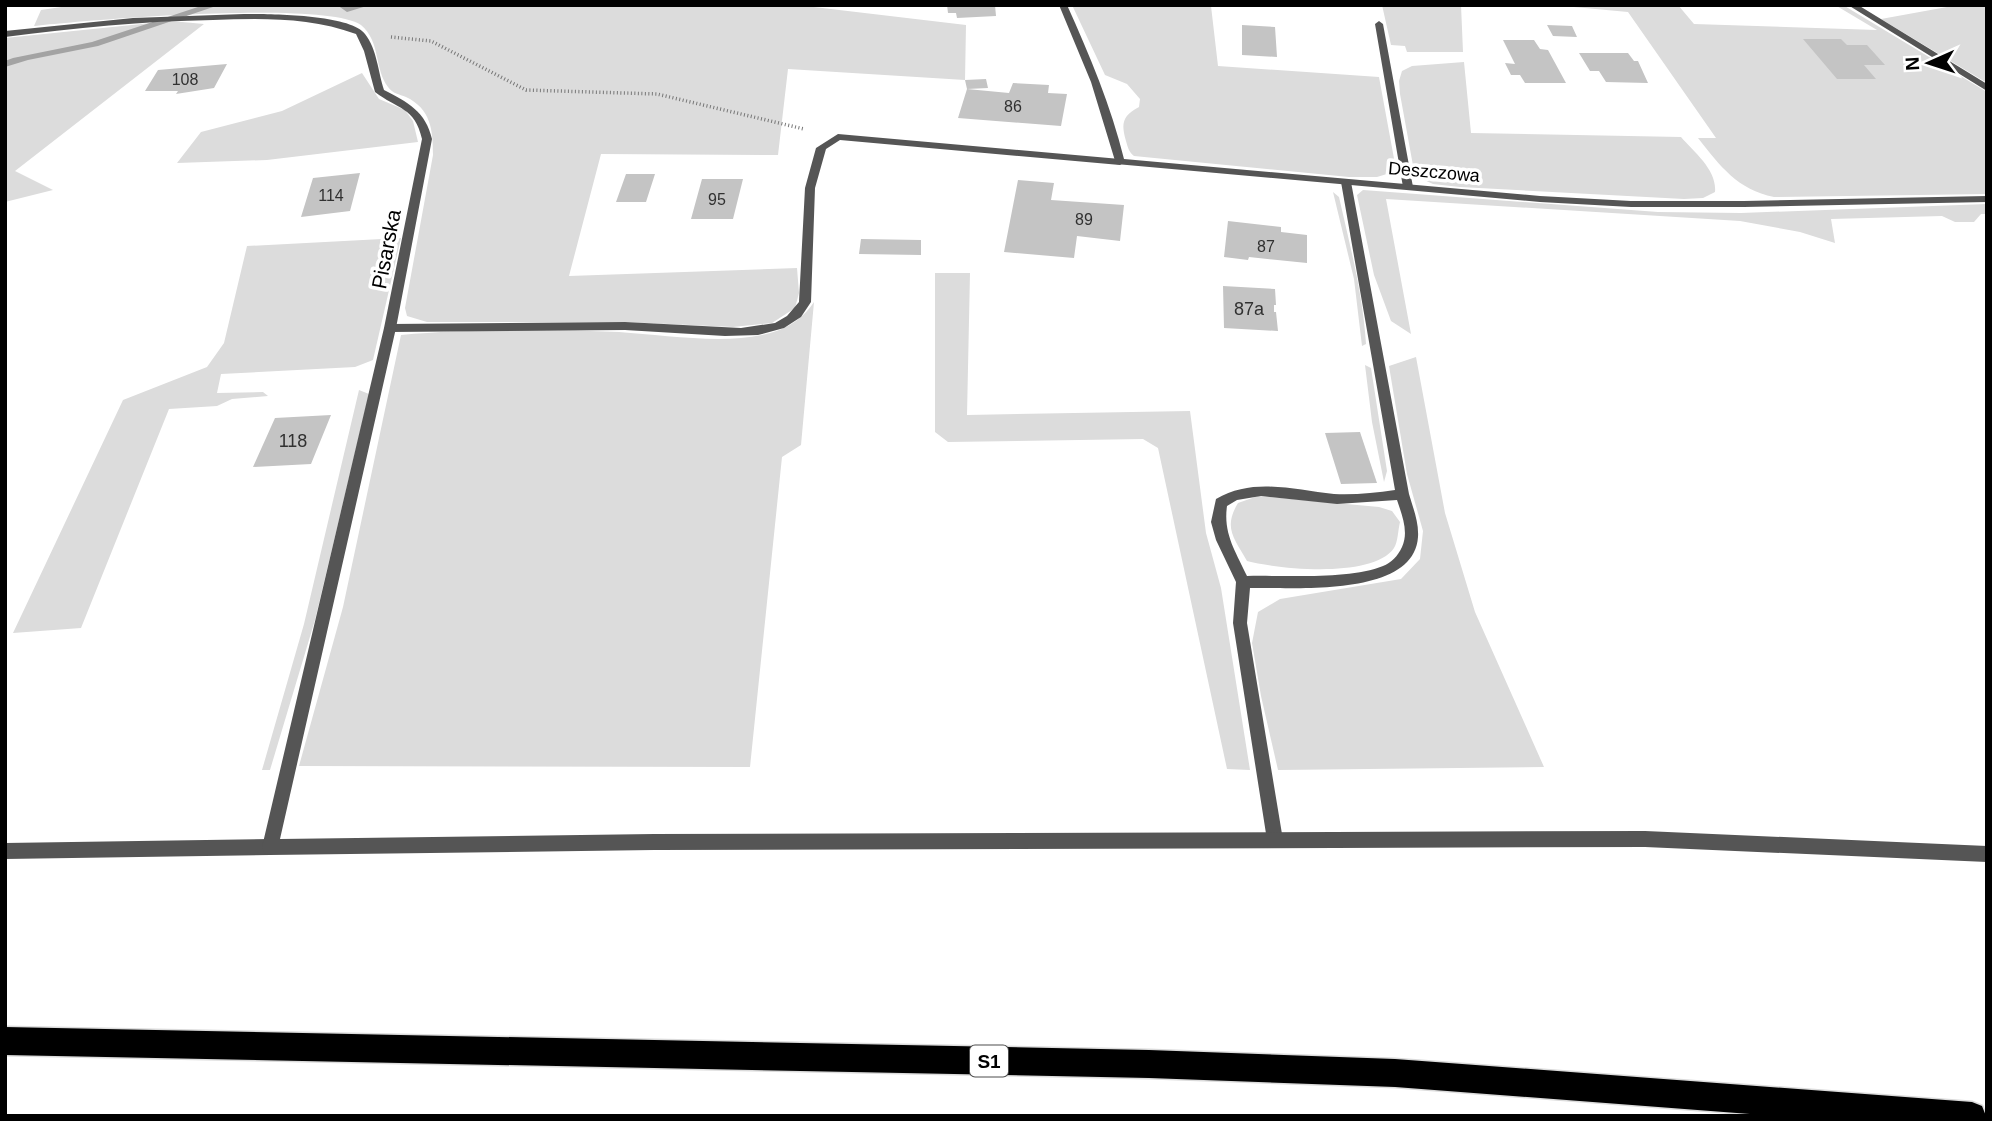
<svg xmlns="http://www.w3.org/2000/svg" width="1992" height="1121" font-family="Helvetica,sans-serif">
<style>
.green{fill:#dcdcdc}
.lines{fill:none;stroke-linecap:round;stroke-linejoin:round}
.stream{fill:#a3a3a3;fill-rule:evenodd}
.building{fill:#c4c4c4}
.motorway-casing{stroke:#dbdbdb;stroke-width:3}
.path{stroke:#777;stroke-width:3.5;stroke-dasharray:1 2.5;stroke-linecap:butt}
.service{fill:#555;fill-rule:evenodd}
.minor{fill:#555;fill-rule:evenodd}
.motorway{fill:#000;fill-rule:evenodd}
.labels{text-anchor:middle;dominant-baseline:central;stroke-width:7;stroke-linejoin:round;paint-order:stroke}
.far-number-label{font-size:16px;fill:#313131}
.far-street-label{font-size:18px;fill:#000;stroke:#fff}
.number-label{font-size:18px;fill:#313131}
.shield{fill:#fff;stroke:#4c4c4c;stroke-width:2}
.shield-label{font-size:19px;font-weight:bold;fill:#000}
.street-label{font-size:21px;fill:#000;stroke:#fff}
</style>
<rect width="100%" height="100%" fill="#fff"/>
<path class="green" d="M75,5H797L966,25L965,80L788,69L778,155L601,154L569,276L797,268L799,293L795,308L772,323L733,327L625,322H427L407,316L405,308L433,155C433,130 431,109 406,97C399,94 393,94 388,87C374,69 381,42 361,25C324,0 88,20 34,26L41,10Z
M1072,5L1211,6L1218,66L1379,77L1395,164L1390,173L1377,177H1349L1134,156C1129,152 1128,148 1126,141C1121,124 1122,116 1139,107L1140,99L1127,84L1105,75Z
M1382,5H1461L1463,52H1407L1405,46L1391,45Z
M1552,5H1678L1694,24L1877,30L1835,5H1843L1987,92V194L1774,197C1738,190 1720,166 1698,138H1716L1628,12Z
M1958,5H1987V83L1881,19Z
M171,21L204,24L15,171L53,190L5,202V38Z
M1464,62L1471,133L1681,137C1695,153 1717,170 1715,192L1703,198L1684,199L1460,187L1433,184L1422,179L1414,171L1400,94L1399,81L1402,71L1412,66Z
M362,73L379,99L405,110L413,121L418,142L267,160L177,163L201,132L282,111Z
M1363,190L1658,212L1741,213L1987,204V214H1981L1974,222H1955L1942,216L1831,219L1835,243L1800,232L1740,221L1386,199L1411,334L1391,321L1374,275L1357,195Z
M1333,192L1339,197C1350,246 1363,294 1366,344L1362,346L1354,279Z
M401,238L373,360L355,367L221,374L217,393L263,392L268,396L232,399L217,406L169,409L81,628L13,633L123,400L207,367L224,343L247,246Z
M935,273H970L967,415L1190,411L1206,533L1221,588L1250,770L1227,769L1158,448L1143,439L948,442L935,432Z
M814,302L801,445L782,457L750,767L299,766L343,607L401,335C470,329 549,329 619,332C663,335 720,344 762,335C785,330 801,321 814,302Z
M1416,357L1445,513L1475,612L1544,767L1278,770L1261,696L1252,643L1258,612L1280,599L1401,579L1420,559L1423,531L1407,474L1389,366Z
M1365,365L1371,368L1387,471L1384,482L1372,422Z
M359,390L369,394L315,620L270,770H262L304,624Z
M1258,496L1379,507L1392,511L1400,522C1398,530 1398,542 1394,548C1373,579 1278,569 1247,561C1234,538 1223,528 1238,503Z"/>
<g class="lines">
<path class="stream" d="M204,5H219L98,46L28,60L5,67V61L13,58L92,42Z
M337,5H370L347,12Z"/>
</g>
<path class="building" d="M947,5H995L996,16L957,18L956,13H948Z
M1242,25L1275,27L1277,57L1242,55Z
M1547,25L1572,26L1577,37L1553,36Z
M1803,39H1841L1847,45H1867L1885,65H1864L1876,79H1837Z
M1503,40H1534L1540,49L1548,50L1566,83H1525L1520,75H1511L1505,63L1515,64Z
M1579,53H1628L1634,61H1638L1648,83L1606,82L1599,71H1590Z
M227,64L214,88L176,94L178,91H145L158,70Z
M986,79L988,88L967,89L965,80Z
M1013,83L1049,85L1048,93L1067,94L1061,126L958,118L967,89L1009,93Z
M360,173L350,211L301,217L313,178Z
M626,174H655L646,202H616Z
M702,179H743L733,219H691Z
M1018,180L1054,183L1051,200L1124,205L1120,241L1077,236L1074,258L1004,252Z
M1228,221L1281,227V232L1307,235V263L1249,257L1248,260L1224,257Z
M861,239L921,240V255L859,254Z
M1223,286L1275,289L1276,305H1274V312H1276L1278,331L1224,328Z
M331,415L311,464L253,467L275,418Z
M1360,432L1377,483L1341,484L1325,433Z"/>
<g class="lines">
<defs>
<path id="motorway" d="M5,1027L1149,1050L1395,1059L1972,1102L1982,1106L1986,1116H1776L1395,1087L1149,1078L5,1055Z"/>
</defs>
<use href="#motorway" class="motorway-casing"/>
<path class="path" d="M391,37L431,41L526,90L657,94L804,129"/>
<path class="service" d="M1379,21L1383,24L1413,187L1408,190L1403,187L1375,24Z
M838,134L1120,159L1125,162L1120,165L840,140L826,149L815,188L811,302L801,317L784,328L758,335L725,336L625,330L390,332L384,328L390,324L625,322L741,328L775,323L787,316L799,302L805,188L816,148Z
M1346,179L1351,182L1409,494C1413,508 1419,522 1418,537C1414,598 1293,587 1250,588L1247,623L1283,840L1281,846L1275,848L1269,846L1267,840L1233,623L1236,582L1216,540L1211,522L1216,499C1254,477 1293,490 1334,494C1354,495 1375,493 1395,490L1341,182ZM1261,496L1337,504L1397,500C1402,515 1409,532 1402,547C1398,556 1391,563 1383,566C1349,580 1284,575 1247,576C1236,552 1223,534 1227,506L1237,500Z
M1987,196V202L1744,207L1739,204L1744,201Z
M270,839L276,841L278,847L276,853L270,855L5,859V843Z"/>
<path class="minor" d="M1059,5H1067C1090,56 1111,106 1124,159L1540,196L1631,201H1744L1749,204L1744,207H1631L1540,202L1116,164L1091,82Z
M1848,5H1858L1987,84V91Z
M244,14C269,14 350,14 365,34C377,49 378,72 384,90C408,102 426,112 432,139L396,328L280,839L654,834L1645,831L1987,846V862L1645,847L654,850L270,855L264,853L262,847L384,328L422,139C415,107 397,109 375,92L364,51L356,34C310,17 261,18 213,20C144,21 74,28 5,37V31L133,18Z"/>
<use href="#motorway" class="motorway"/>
</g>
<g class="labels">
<g class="far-number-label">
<text x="185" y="79">108</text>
<text x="1013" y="106">86</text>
<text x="331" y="195">114</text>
<text x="717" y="199">95</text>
<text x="1084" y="219">89</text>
<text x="1266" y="246">87</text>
</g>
<g class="far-street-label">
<text transform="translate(1434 172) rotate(5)">Deszczowa</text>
</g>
<g class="number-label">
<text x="1249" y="309">87a</text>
<text x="293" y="441">118</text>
</g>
<rect class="shield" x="970" y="1045.5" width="38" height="31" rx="5"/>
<g class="shield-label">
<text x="989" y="1061">S1</text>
</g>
<g class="street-label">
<text transform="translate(386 249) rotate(-79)">Pisarska</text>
</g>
</g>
<rect width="1992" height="1121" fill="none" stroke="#000000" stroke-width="14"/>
<g transform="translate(1929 63) rotate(267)" stroke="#ffffff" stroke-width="5" paint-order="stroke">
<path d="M0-5L12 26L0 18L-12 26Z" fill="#000000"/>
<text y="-10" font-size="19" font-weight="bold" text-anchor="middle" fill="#000000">N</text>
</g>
</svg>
